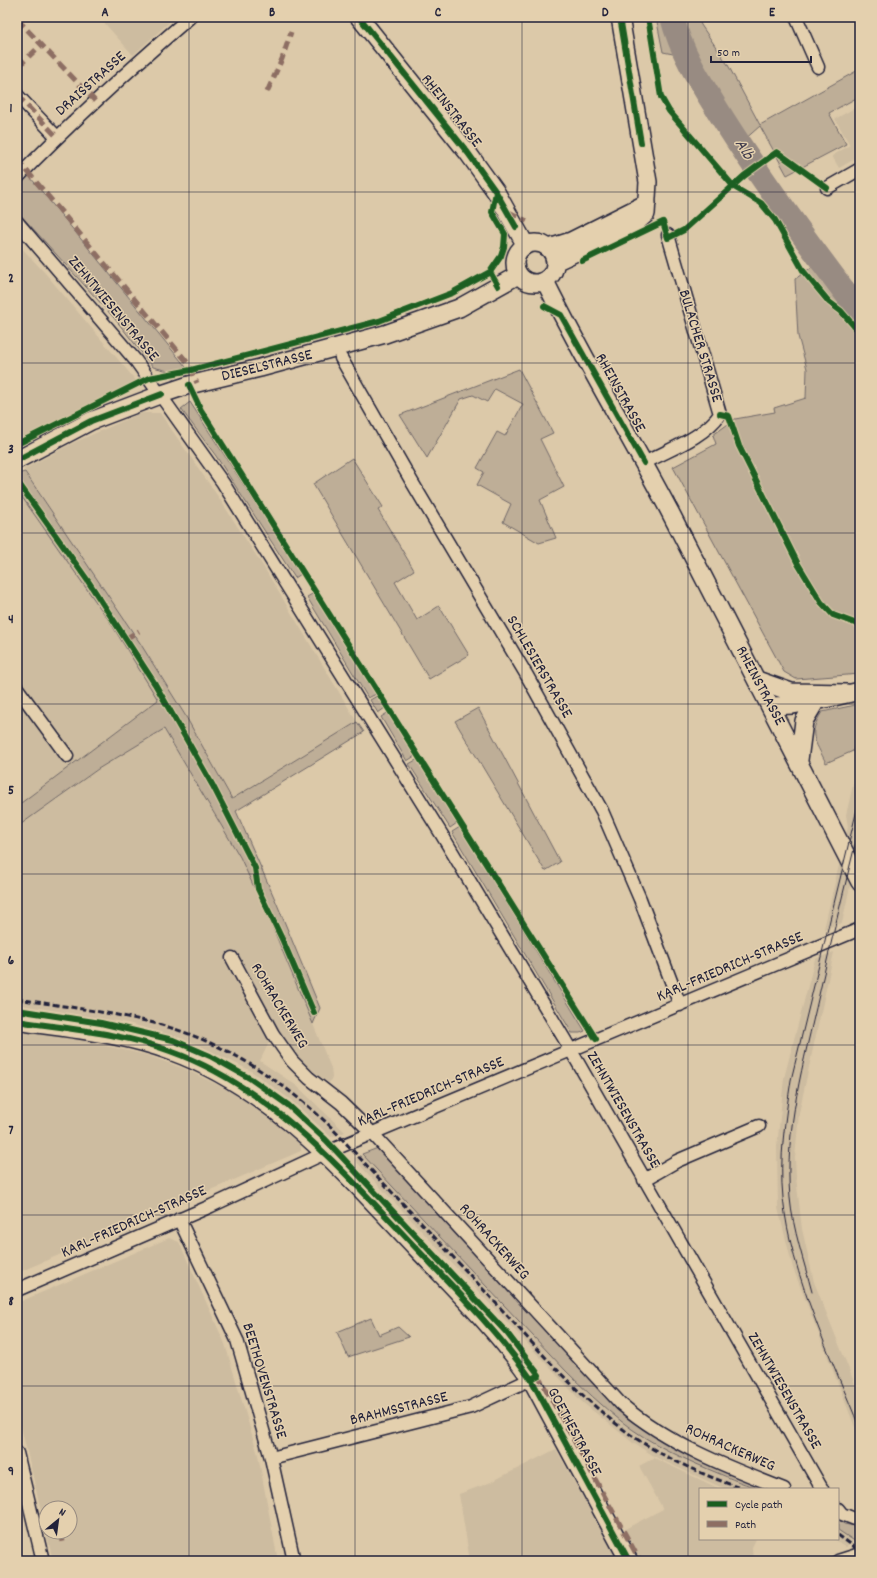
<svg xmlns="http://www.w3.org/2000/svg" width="877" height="1578" font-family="Dekko,sans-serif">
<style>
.built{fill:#cdbca0}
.green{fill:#beae97;stroke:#706869}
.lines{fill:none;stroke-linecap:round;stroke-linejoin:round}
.river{stroke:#988b82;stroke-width:24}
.street-casing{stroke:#22223b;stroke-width:15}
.secondary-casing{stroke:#22223b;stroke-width:20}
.street{stroke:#e4d0ae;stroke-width:12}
.secondary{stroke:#e4d0ae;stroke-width:17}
.tram{stroke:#22223b;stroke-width:1}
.rail{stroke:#22223b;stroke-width:3;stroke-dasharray:6 3;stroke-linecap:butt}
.quiet{stroke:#8d6e63;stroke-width:5;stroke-dasharray:10 5;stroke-linecap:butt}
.cycleway-casing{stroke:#e4d0ae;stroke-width:8}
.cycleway{stroke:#1b5e20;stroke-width:6}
.grid{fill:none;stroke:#22223b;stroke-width:1;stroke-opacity:0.55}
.labels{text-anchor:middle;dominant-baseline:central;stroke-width:3;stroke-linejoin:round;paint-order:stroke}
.street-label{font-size:16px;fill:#22223b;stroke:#e4d0ae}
.water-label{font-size:17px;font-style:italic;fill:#403c4d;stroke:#e4d0ae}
.neatline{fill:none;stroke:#22223b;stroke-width:1.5}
.grid-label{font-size:13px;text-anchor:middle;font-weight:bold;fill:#22223b}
</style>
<rect width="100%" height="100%" fill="#dcc9a9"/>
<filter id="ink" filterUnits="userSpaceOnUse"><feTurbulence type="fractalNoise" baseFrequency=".025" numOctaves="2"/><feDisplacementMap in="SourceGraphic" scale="8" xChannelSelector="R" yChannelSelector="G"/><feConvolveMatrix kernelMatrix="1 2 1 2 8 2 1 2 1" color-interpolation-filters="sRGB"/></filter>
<g filter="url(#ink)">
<path class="built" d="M99,17H175L133,55Z
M860,105V156L839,168L832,156L850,145L835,119Z
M17,243L45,273L138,383L17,440Z
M141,413H160L219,498L263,566L357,722L232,799L185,715L24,469L73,443Z
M17,490L110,622L158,700L17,806Z
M164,728L240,857L272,926L313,1024L331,1068L332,1077L329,1083L301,1062L282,1034H273L260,1061L297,1086L345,1132L331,1137L291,1100L251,1071L203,1047L178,1037L128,1023L17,1004V827L98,769Z
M860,755V850H858L842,923L824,929L848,827L846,815Z
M834,952L799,1113L795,1158L796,1177L802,1229L814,1282L860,1397V1440L793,1268L778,1208L777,1147L784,1078L815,959Z
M17,1030L84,1041L147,1055L185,1069L238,1095L301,1144V1151L17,1273Z
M362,1154L596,1400L622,1422L656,1444L730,1479L758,1489H725L659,1459L633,1443L582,1402L354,1159Z
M169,1238L179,1242L225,1344L258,1455L278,1561H53L46,1532H70V1508H46V1531L17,1410V1303Z
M556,1449L606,1539L663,1509L639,1466L654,1458L720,1489H700V1539H756L752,1547L753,1561H470L459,1494L489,1483Z
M838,1530L856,1542L846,1547L834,1539H838Z"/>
<path class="green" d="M656,17H698L701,25L728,65L760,125L860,69V96L829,113L846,144L787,175L760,126L743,141L688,57L663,52Z
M17,161L21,166L186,367L172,372L153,367L115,319L17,211Z
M812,267L860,325V674L796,679L784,672L673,467L716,444L713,435L735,419L775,412L774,408L806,398L807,369L798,336L795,279Z
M519,369L553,433L540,439L564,487L540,500L556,538L539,543L503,522L511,504L477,485L484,472L477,468L497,432L505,436L523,404L495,389L487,402L473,395L461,399L427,458L400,415Z
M190,402L301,574L295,578L216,456L181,409Z
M352,458L383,507L378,510L414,570L395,582L417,620L439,606L469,655L429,679L313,484Z
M25,472L140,643L185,715L232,799L357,722L364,732L236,811L277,904L320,1008L313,1024L272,926L240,857L164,729L98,769L17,827V806L158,700L110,622L17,490V474Z
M314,593L376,694L368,698L307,597Z
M377,696L385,708L378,713L370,700Z
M860,704V729L853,751L826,763C815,740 807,735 822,712Z
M478,708L560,862L545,871L455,721Z
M389,712L415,756L407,761L381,717Z
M418,759L457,823L450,828L409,764Z
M460,827L585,1031L580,1033H572L452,832Z
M378,1148L640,1425L772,1489C753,1489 737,1481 720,1474C686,1460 650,1444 621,1421C601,1405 583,1388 565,1370L362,1154Z
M371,1318L379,1335L398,1327L409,1337L348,1357L337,1332Z
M838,1519L844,1524L860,1527V1541L856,1542L838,1530Z"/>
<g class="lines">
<path class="river" d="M672,17C682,56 704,88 725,122C767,188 813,250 860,312"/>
<defs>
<path id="street" d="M796,17L818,67
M17,95L57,137
M17,178C72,121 130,69 190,17
M827,188L860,169
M17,222L136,361L223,483L442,835L565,1040L822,1489
M341,358L412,482L526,674L602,811L640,899L680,1005
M644,463C668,450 705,437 720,414L668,235
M17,688L67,756
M232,958L273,1034L292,1061L309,1078L341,1103L373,1134L621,1404C668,1444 727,1467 784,1489
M644,1180L677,1161L759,1126
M179,1219L237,1340L271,1458L294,1561
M17,1290L211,1206L325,1153L860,929
M17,1453L43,1561
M271,1458L471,1407L531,1379
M838,1509L842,1514L860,1521
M838,1561L860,1554"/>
<path id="secondary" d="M359,17L468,153L496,192L525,244
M515 263a20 20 0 1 1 40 0a20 20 0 1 1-40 0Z
M549,248L571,241L647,203
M555,262L632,226L646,214L648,182L620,17
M545,281C583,359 629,434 670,512C734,635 796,759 860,882
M17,460L91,421L162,394L189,385L260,368L385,334L459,308L518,275
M757,680L791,692L847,693
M771,706L793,705L816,701L860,691
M799,760L804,721L816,701
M17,1021C68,1029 122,1033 170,1051C273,1088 345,1173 417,1249C457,1291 498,1332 531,1379L629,1561"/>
</defs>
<use href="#street" class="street-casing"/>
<use href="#secondary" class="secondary-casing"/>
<use href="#street" class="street"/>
<use href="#secondary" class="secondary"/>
<path class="tram" d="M860,797L791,1080C785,1119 779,1159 783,1198C791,1276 831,1356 860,1429
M812,1292C804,1261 793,1230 790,1198C784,1129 804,1062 819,995C832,938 846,881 860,825"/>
<path class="rail" d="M17,999C63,1006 109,1012 154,1023C221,1040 281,1079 330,1126C380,1180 431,1233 481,1287C528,1337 571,1391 627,1432C661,1457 703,1475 743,1489
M838,1535L860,1551"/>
<path class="quiet" d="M17,19L95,101
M17,65H20L42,44
M17,71H20V65
M267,92L282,59L291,32
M17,95L57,137
M17,159L188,363L197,383
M509,212L527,221
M125,639L139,631
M537,1373L640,1561
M61,1532L63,1542"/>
<defs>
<path id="cycleway" d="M359,17L468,153L496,192L516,227
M620,17L641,143
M648,17L661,97L669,111L734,187L761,203L775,220L804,272L829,302L841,311L860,333
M496,192L492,212L505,234L504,247L501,256L490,272L498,286
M582,261L663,222L668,238L684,230L744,176L777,152L827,188
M544,306L561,315L644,463
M189,385L201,410L596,1039
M720,414L729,416L739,446L798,564L821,602L833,615L860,625
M17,444L149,378L191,370L379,321L452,293L490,272
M17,460L91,421L162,394
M17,481L88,581L155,684L213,786L255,868L258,889L283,941L314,1013
M17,1010L101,1023L173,1040L210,1056L251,1079L288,1105L326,1140L507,1333L539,1375L531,1379
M17,1021C68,1029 122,1033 170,1051C273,1088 345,1173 417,1249C457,1291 498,1332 531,1379L629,1561"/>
</defs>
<use href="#cycleway" class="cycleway-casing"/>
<use href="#cycleway" class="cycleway"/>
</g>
</g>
<path class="grid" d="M189,17V1561M355,17V1561M522,17V1561M688,17V1561M17,192H860M17,363H860M17,533H860M17,704H860M17,874H860M17,1045H860M17,1215H860M17,1386H860"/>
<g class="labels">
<g class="street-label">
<text transform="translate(91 84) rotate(-42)">DRAISSTRASSE</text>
<text transform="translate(451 111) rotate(52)">RHEINSTRASSE</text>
<text transform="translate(113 309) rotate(50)">ZEHNTWIESENSTRASSE</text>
<text transform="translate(700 346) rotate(73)">BULACHER STRASSE</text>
<text transform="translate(267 366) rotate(-14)">DIESELSTRASSE</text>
<text transform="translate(620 393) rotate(61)">RHEINSTRASSE</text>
<text transform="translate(539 667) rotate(60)">SCHLESIERSTRASSE</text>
<text transform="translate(760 686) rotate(62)">RHEINSTRASSE</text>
<text transform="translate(730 967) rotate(-23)">KARL-FRIEDRICH-STRASSE</text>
<text transform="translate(279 1006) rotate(59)">ROHRACKERWEG</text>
<text transform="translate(431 1092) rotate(-23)">KARL-FRIEDRICH-STRASSE</text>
<text transform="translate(623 1110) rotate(60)">ZEHNTWIESENSTRASSE</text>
<text transform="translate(134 1222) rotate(-24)">KARL-FRIEDRICH-STRASSE</text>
<text transform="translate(494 1242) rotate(48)">ROHRACKERWEG</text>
<text transform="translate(264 1381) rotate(73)">BEETHOVENSTRASSE</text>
<text transform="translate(784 1391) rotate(60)">ZEHNTWIESENSTRASSE</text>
<text transform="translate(399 1409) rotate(-14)">BRAHMSSTRASSE</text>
<text transform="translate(574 1432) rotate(62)">GOETHESTRASSE</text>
<text transform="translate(730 1448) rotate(24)">ROHRACKERWEG</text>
</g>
<g class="water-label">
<text transform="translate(743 150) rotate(58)">Alb</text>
</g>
</g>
<rect width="877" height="1578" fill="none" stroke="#e4d0ae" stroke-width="44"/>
<rect x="699" y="1488" width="140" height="52" fill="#e4d0ae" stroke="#968a80"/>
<rect x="707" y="1501" width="20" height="6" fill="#1b5e20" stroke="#968a80"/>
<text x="735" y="1508" font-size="12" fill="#22223b">Cycle path</text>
<rect x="707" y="1521" width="20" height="6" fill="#8d6e63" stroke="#968a80"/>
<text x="735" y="1528" font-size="12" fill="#22223b">Path</text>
<g transform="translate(58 1520) rotate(29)"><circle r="19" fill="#e4d0ae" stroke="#968a80"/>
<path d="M0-3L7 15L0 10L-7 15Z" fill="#22223b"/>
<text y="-6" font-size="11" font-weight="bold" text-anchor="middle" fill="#22223b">N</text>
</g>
<path d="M711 56v6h100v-6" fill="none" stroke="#22223b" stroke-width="2"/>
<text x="717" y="56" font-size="12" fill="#22223b" stroke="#e4d0ae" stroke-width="3" paint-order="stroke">50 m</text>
<rect x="22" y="22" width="833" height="1534" class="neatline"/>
<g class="grid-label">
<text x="105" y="16">A</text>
<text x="272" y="16">B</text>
<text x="438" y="16">C</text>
<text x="605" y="16">D</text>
<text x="772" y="16">E</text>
<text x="11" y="112">1</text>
<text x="11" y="282">2</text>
<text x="11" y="453">3</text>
<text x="11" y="623">4</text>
<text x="11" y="794">5</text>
<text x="11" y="964">6</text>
<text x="11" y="1134">7</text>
<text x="11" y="1305">8</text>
<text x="11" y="1475">9</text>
</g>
</svg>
